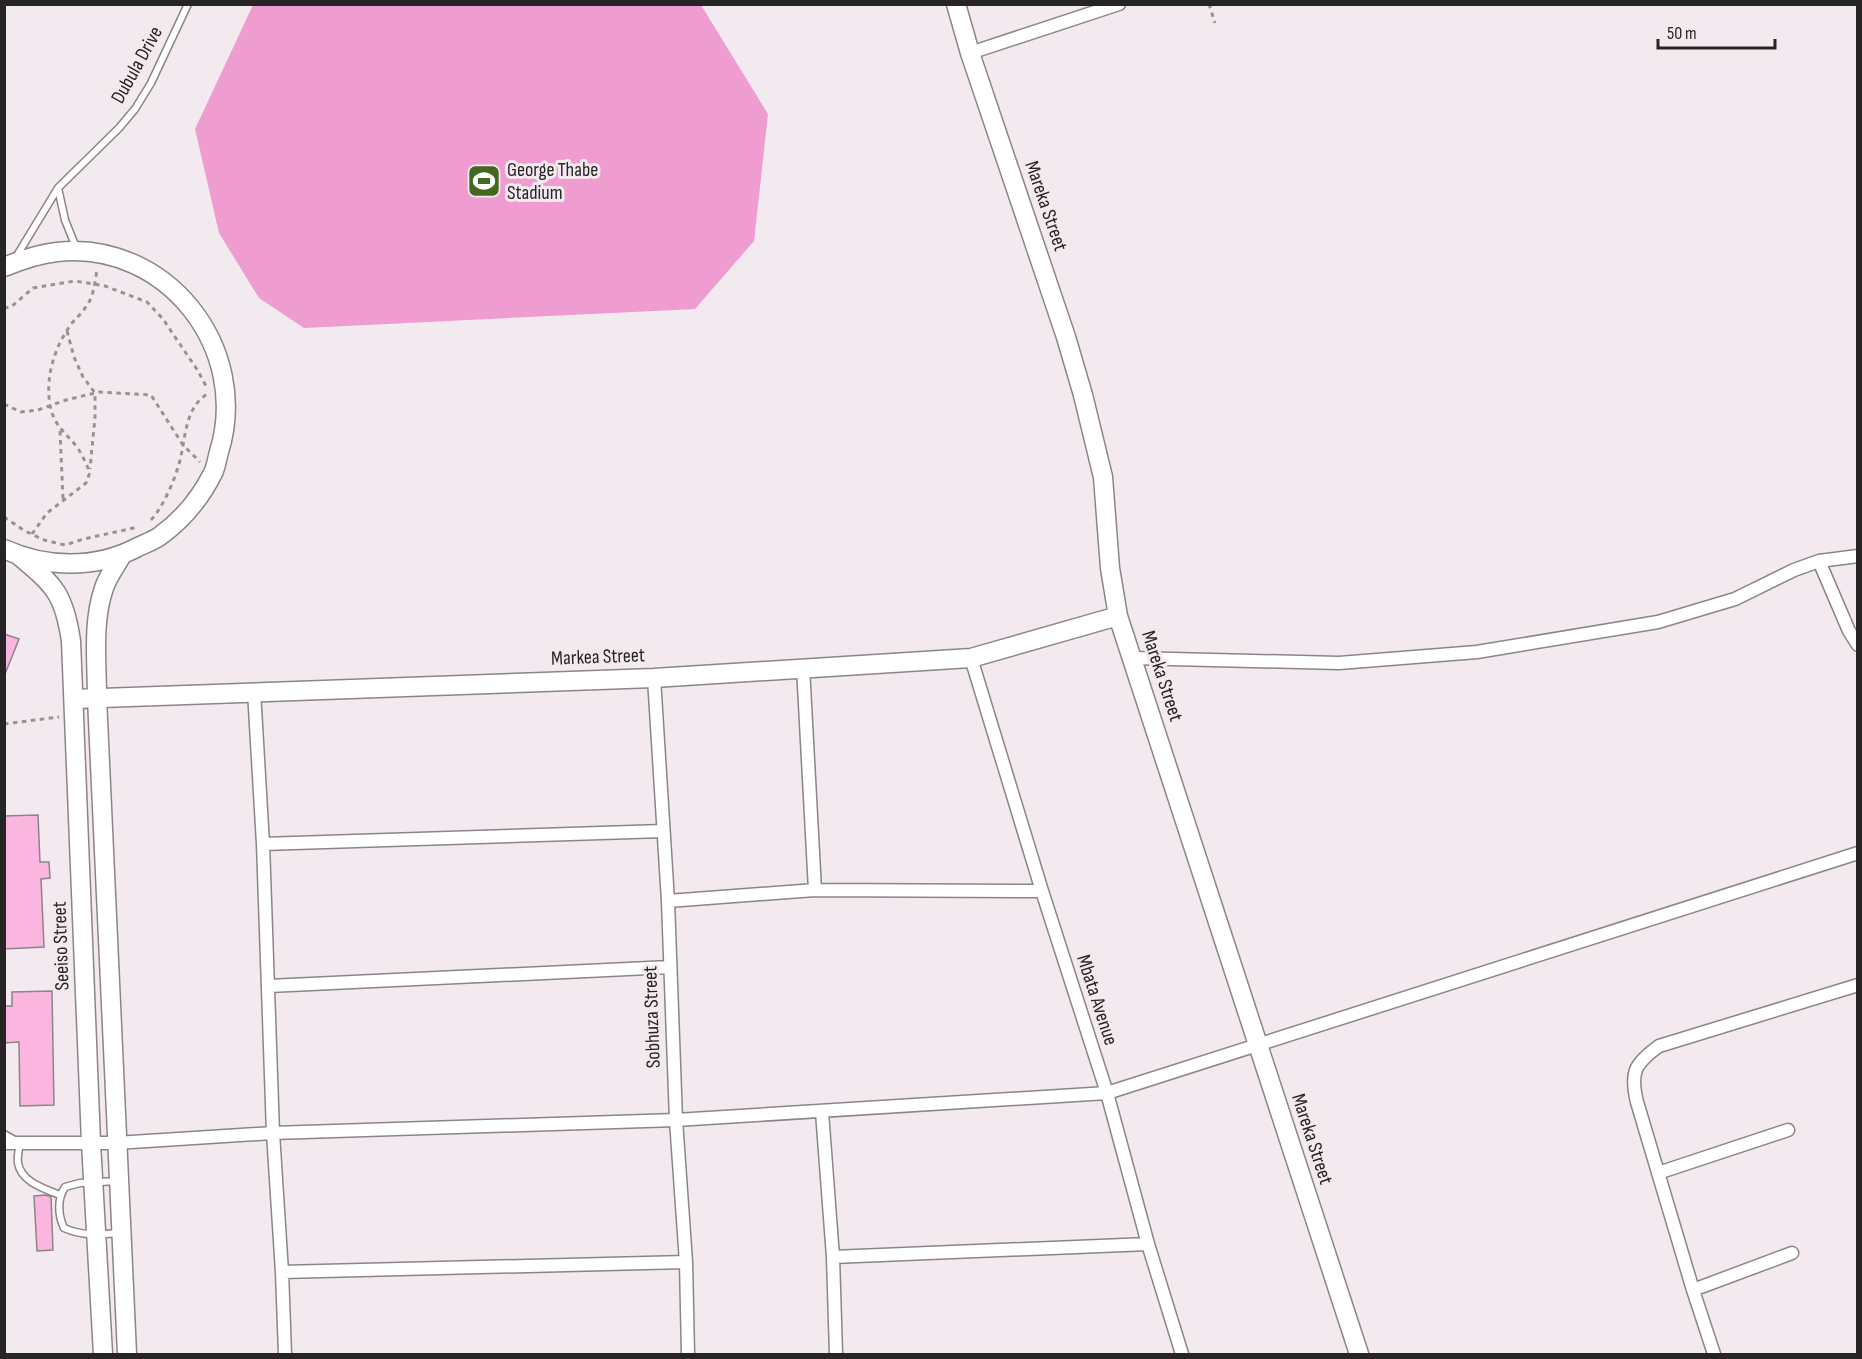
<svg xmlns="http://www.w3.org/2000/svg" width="1862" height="1359" font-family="'Sofia Sans Condensed',sans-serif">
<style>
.green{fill:#ef9cd0}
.building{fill:#fbb6e0;stroke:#8c8489;stroke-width:1.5}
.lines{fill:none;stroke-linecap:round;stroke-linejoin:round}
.lane-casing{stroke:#8c8489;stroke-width:9}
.street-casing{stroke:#8c8489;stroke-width:15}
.secondary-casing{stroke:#8c8489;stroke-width:21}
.path{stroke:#989295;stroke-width:3;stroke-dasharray:4.5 4.5;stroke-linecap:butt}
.lane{stroke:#fff;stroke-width:6}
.street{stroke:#fff;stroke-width:12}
.secondary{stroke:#fff;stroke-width:18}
.labels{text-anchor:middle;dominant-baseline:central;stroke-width:6;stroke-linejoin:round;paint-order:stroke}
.street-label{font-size:20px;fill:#272426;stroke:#f3eaef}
.poi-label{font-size:20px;fill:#272426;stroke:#f3eaef;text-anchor:start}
</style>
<rect width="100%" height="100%" fill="#f3eaef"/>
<path class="green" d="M253,5H701L768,114L754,241L695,309L304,328L259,298L219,233L195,129Z"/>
<path class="building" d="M4,634L19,639L5,674H4Z
M38,815L40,862H49L50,878L41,879L44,947L4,949V816Z
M52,991L54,1105L20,1106L19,1042L4,1043V1006H12V992Z
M46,1195L51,1197L53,1250L37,1251L34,1196Z"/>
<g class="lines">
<defs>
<path id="lane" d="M58,188L65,220L77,250
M16,257L58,188L119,128L135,109L151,83L188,4
M4,1134L20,1143C19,1149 17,1157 18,1163C21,1182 45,1189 60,1195
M118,1181L80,1183L65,1187C57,1199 58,1215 64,1228C82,1236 99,1235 119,1233"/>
<path id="street" d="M970,53L1119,4
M1819,561L1849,631L1858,645
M971,658L1042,891L1107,1093L1148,1244L1182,1354
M1132,658L1339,663L1477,652L1658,622L1735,599L1794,570L1819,561L1858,556
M803,667L815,890
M654,678L668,901L676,1120L686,1262L688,1354
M254,691L263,844L273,1133L282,1272L285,1354
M263,844L663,831
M668,901L815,890L1042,891
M269,986L670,967
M822,1112L833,1257L836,1354
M4,1143H116L273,1133L676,1120L1107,1093L1858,853
M1658,1173L1788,1130
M833,1257L1148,1244
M282,1272L686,1262
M1693,1290L1792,1253
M1714,1354L1693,1290L1637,1102C1630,1073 1634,1064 1659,1046L1858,985"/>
<path id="secondary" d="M956,4L970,53L1066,337L1083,395L1103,477L1110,568L1118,616L1359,1354
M4,267C21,260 38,254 57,252C166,240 251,348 219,452C217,459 216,467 213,473C201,497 182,520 160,536C153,541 144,544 136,548C95,569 46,568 4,549
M18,555C54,585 64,593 71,641L91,1143L103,1354
M122,555C116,566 108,576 104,588C92,623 97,661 97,698L127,1354
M74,699L654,678L971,658L1118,616"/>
</defs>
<use href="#lane" class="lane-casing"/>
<use href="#street" class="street-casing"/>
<use href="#secondary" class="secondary-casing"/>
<path class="path" d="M1209,4L1215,23
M4,308L11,307L33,288L75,281L105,286L147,302L163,319L198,371L206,386
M67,331L74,357L83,377L95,393V417L90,469
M4,404L21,412L38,410L66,400L99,392L151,395L183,445L200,462
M60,431L63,499
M4,517L25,531L44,540L65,545L84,539L138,527
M151,520C164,506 177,475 181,456C186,433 186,406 209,393
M32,534L47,513L86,483L90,472C86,464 82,454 77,447C65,432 54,426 50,405C45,376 55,346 72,323C77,317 83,312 87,305C94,296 95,281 97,270
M4,724L59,717"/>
<use href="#lane" class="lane"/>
<use href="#street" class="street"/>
<use href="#secondary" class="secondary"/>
</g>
<defs>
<symbol id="stadium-square" viewBox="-11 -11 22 22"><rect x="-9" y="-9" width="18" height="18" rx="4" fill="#446820" stroke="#f3eaef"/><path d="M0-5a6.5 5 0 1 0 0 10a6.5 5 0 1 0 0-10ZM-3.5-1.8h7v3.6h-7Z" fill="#fff"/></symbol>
</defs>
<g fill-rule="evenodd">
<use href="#stadium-square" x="465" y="162" width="38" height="38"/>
</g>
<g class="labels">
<g class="street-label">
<text transform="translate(137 65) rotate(-61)">Dubula Drive</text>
<text transform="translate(1046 206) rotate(71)">Mareka Street</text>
<text transform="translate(598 657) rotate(-2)">Markea Street</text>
<text transform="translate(1162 676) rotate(72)">Mareka Street</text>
<text transform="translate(61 946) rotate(-92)">Seeiso Street</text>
<text transform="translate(1097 1000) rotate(72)">Mbata Avenue</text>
<text transform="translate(652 1017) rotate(-92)">Sobhuza Street</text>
<text transform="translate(1312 1139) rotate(72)">Mareka Street</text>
</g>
<g class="poi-label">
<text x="507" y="170">George Thabe<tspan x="507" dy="23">Stadium</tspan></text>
</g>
</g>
<rect width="1862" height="1359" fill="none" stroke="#272426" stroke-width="12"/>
<path d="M1658 39v9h117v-9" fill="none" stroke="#272426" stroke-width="3"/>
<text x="1667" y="39" font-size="18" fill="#272426" stroke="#f3eaef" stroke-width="4.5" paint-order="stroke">50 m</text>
</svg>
